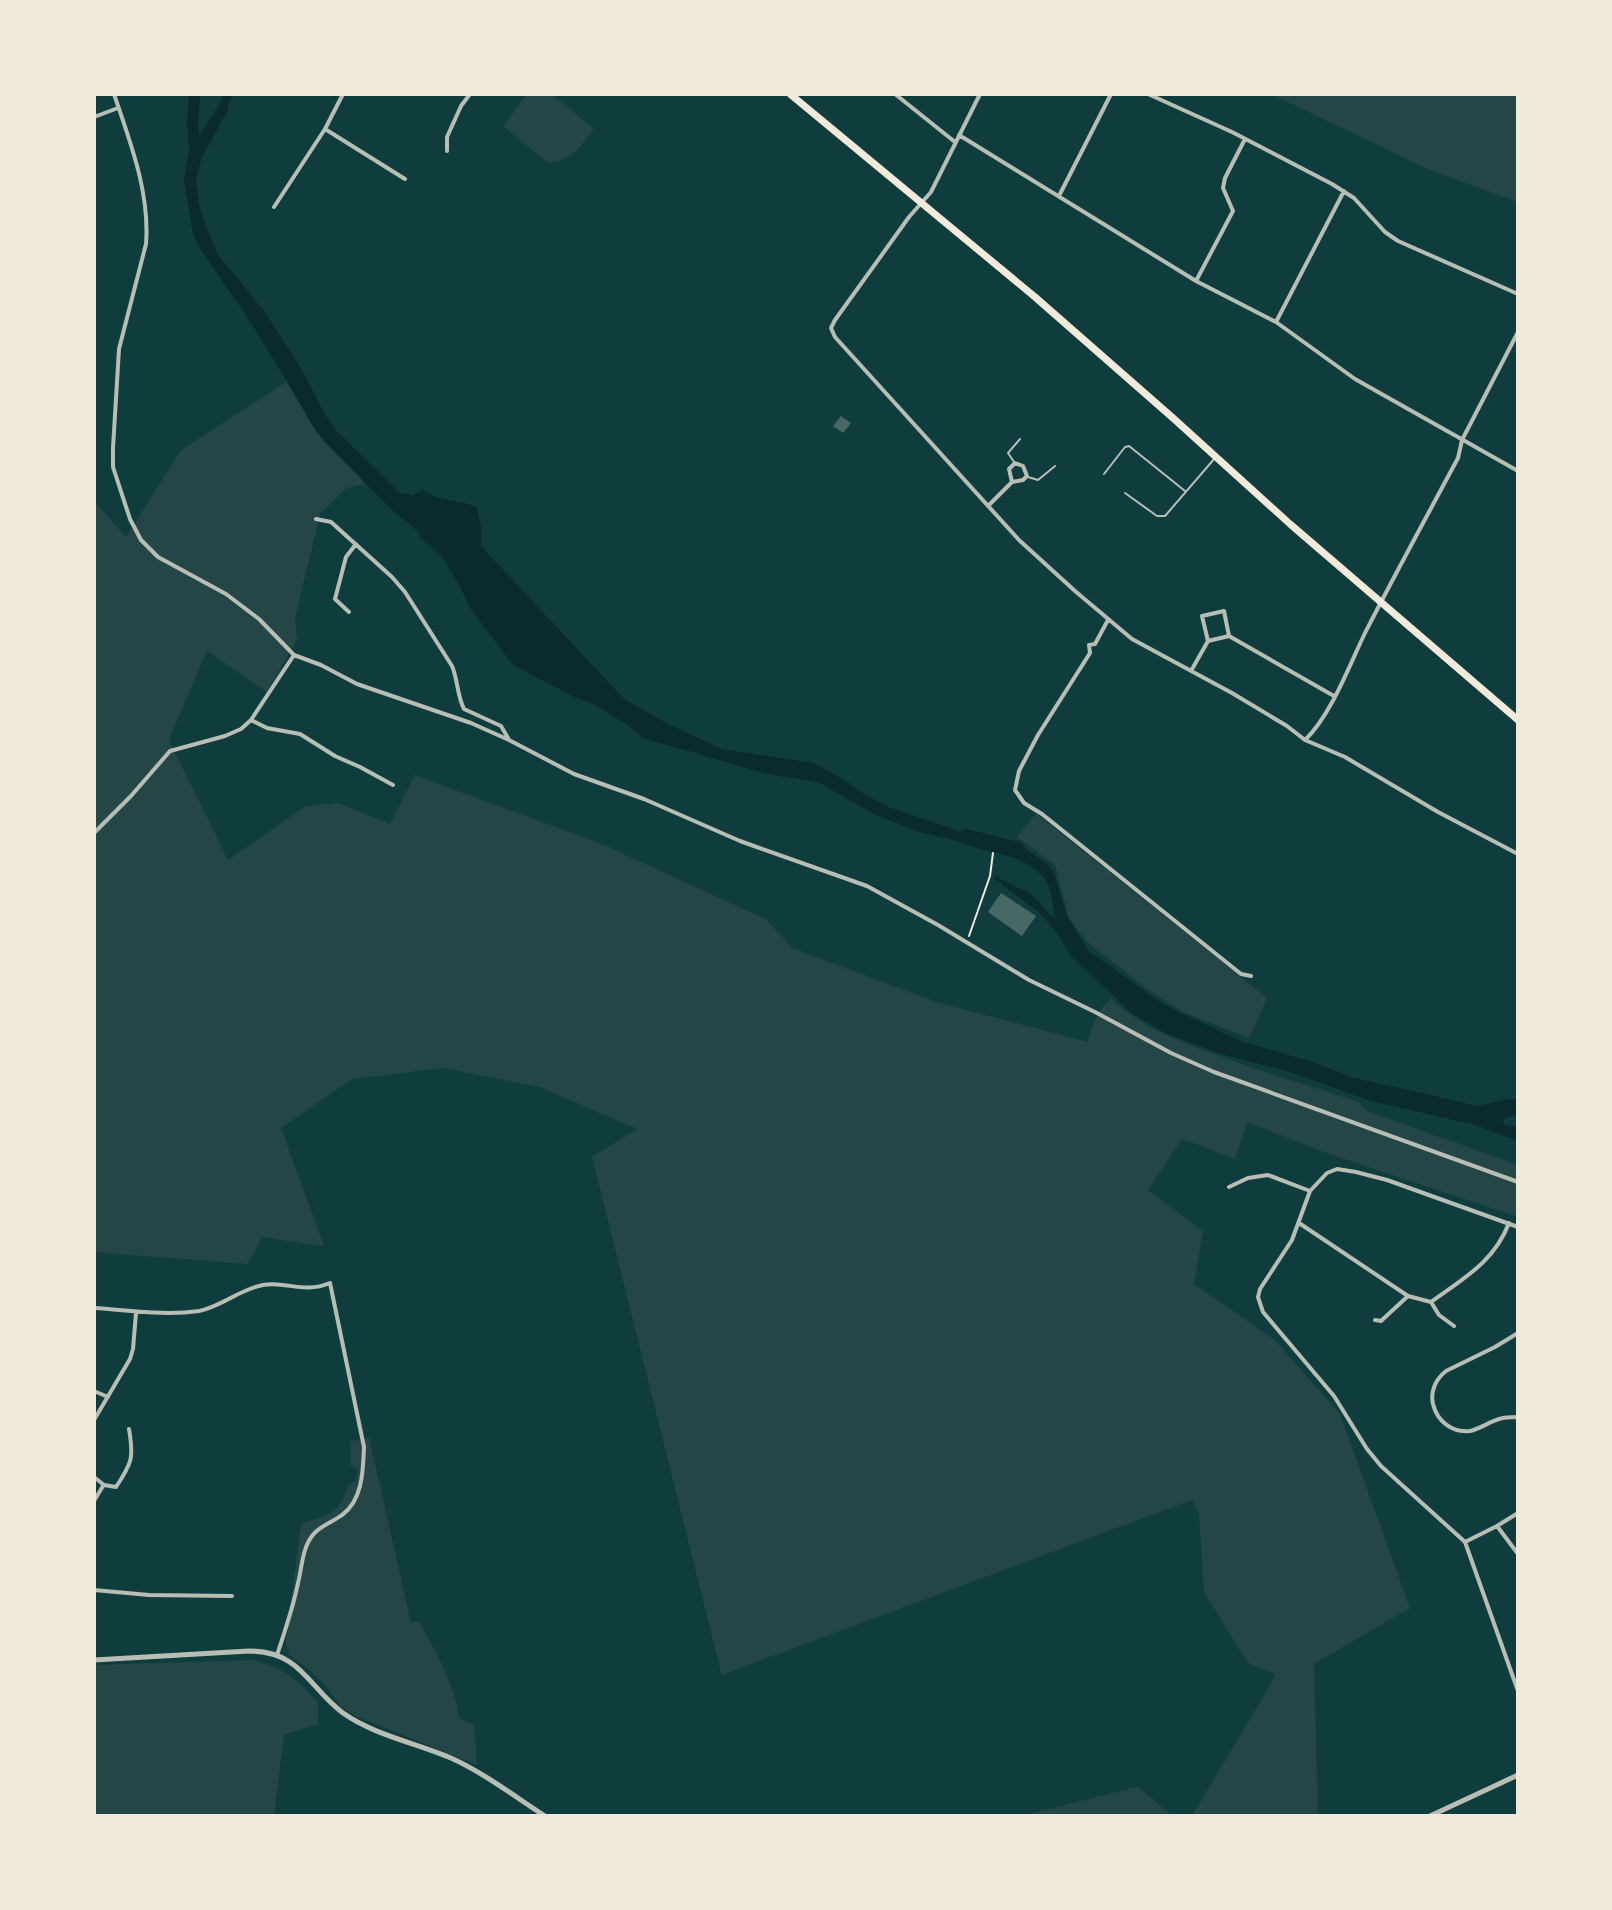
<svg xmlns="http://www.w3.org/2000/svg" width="1612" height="1910" font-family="Lora,serif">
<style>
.green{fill:#244646}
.water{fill:#0a2a2b}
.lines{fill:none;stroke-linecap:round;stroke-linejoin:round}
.river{stroke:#0a2a2b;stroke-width:16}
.building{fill:#486865}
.path{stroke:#f1e9da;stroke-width:2}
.service{stroke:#b8beb3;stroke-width:2}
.minor{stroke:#b8beb3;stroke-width:4}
.tertiary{stroke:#b8beb3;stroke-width:5}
.primary{stroke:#f1e9da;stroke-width:7}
</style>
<rect width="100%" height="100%" fill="#0f3d3e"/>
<path class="green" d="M527,94H552L594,129C579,148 573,160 548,163L503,126Z
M1271,94H1518V202L1430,170Z
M286,382L365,484L346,488L320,514L295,618L297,640L267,692L207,651L169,740L228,860L306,806L338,803L390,824L415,775L604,845L767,920L792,948L936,1002L1088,1042C1093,1025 1097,1011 1111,999C1149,1032 1179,1041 1225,1058C1269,1074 1314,1087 1359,1102L1367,1111L1518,1165V1217L1329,1154L1247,1122L1235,1159L1182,1139L1148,1190L1203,1231L1194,1284L1275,1340L1340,1414L1410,1608L1314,1664L1318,1816H1192L1272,1682L1275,1674L1248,1663L1204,1592L1199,1512L1192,1500L722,1675L592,1157L637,1129L540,1087L443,1068L352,1079L281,1128L324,1246L262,1237L248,1264L94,1252V501L126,537L181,450Z
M1036,813L1267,998L1249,1038L1183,1012L1150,991L1087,942L1069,918L1055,865L1017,837Z
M369,1437L411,1623L419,1621C435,1652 455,1683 459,1718L474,1725L477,1765L356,1716L341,1707L325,1685L305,1666L289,1655L286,1642L301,1524C327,1514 341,1515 348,1485L356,1481L358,1469L351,1466L350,1442Z
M253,1660C285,1668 296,1679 318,1702V1724L284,1735L274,1816H94V1665Z
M1138,1787L1173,1816H1021Z"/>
<path class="water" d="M189,94H200L198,125L199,135L218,107L224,94H233L227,109L228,110L202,157L196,180L199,205L206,226L218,255L264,311L301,368L324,413L336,430L400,493L409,494L411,496L423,490L436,497L476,506L481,525V546L624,699L670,725L722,749L813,763L843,779L864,794L891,808L973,836L985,838L984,847L919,832L876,815L818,782L767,774L643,738L629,726L594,704L574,697L513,665L469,607L461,588L443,558L420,537L419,532L391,509L323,440L312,425L285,378L249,320L199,247L193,235L184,180L189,148L187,124Z
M997,837L1018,844L1045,862L1051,868L1054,873L1067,916L1089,951L1163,1004L1177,1011L1243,1042L1313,1062L1351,1077L1478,1106L1508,1099H1518V1114L1504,1119L1503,1122L1505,1125L1518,1127V1141L1475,1125L1371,1101L1293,1073L1222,1054L1167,1034L1133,1014L1071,956L1057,933L1039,912L1002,885V883L994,879L996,875C1007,885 1024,887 1036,899C1043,906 1046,914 1055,917C1053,907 1052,893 1048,884C1039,867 1014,856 997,852Z"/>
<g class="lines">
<path class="river" d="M966,837L1017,850"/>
</g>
<path class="building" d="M841,416L851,423L843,433L833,426Z
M1001,893L1036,916L1022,936L988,912Z"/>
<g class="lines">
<path class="path" d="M969,936L990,876L993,853"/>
<path class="service" d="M1014,462L1008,453L1020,439
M1104,474L1125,447L1129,446L1185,491
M1028,477L1038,480L1055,466
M1125,493L1157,516H1165L1215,458"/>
<path class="minor" d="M114,94C130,142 150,192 146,244L119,349L113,448V467L130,519L141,540L158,557L226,594L259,619L294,655L321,665L357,684L471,723L509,740L574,774L644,799L740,841L867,886L938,925L1029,980L1095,1012L1171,1053L1214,1072L1518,1182
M343,94L325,129L405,179
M895,94L955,142
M980,94L931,192L909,217L835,320L831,328L835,337L1019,540L1075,591L1132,639L1232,693L1287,726L1305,740L1345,757L1438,812L1518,854
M1148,94L1232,132L1332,184L1354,198L1385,232L1398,241L1518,294
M94,117L118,108
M959,135L1196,281L1276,322L1355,379L1518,471
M447,151V137L461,106L470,94
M1059,196L1111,94
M274,207L325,129
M1196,281L1233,211L1223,188L1225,178L1245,139
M1276,322L1344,191
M988,506L1012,482L1023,480L1027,476L1023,466L1015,463L1009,469L1012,482
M316,519L331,522L392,577L405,592L452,666C458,680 457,696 464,709L501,726L508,738
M349,612L335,599L346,557L356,544
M1108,620L1095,644L1089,645L1090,653L1038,735L1019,771L1015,790L1024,803L1042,814L1241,974L1251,976
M1229,636L1334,696
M1191,671L1208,641L1229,636L1224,611L1202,616L1208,641
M251,720L267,728L300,734L335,756L360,767L393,785
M1305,740C1331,715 1349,666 1365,633C1395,574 1427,516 1458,458L1462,440L1518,332
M94,833L131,796L170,751L225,736L241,729L251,720L294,655
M1229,1187L1248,1178L1268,1175L1310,1191L1327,1173L1337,1169L1356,1172L1387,1180L1518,1227
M1310,1191L1292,1240L1260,1289L1258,1297L1263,1312L1334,1396L1367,1449L1381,1466L1465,1542L1518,1691
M1299,1223L1408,1296L1381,1321L1375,1320
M1408,1296L1431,1302L1439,1315L1454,1326
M1431,1302C1464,1278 1494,1262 1509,1223
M94,1308C129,1310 164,1316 199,1311C221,1307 240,1289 263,1285C287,1281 303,1294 330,1283L364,1447C363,1470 363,1500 342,1515C333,1522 319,1526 312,1536C302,1549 302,1568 298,1583C293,1608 285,1631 277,1655
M1518,1333L1495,1347L1446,1371C1436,1379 1430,1391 1433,1404C1437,1421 1452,1433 1470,1431C1480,1429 1489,1422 1499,1419C1505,1417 1512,1417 1518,1417
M94,1391L108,1397
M94,1420L130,1359L133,1349L136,1313
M94,1477L104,1485L116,1487C132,1463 134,1458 129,1429
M94,1501L103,1486
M1518,1513L1497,1526L1518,1554
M1465,1542L1497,1526
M94,1590L149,1595L232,1596"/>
<path class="tertiary" d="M94,1660L249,1651C301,1651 308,1687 343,1713C374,1735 416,1743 451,1758C484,1773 514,1796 545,1816
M1430,1816L1518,1775"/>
<path class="primary" d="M790,94L1035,297L1173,418L1290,524L1518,720"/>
</g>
<rect width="1612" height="1910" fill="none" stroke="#f1e9da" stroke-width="192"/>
</svg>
